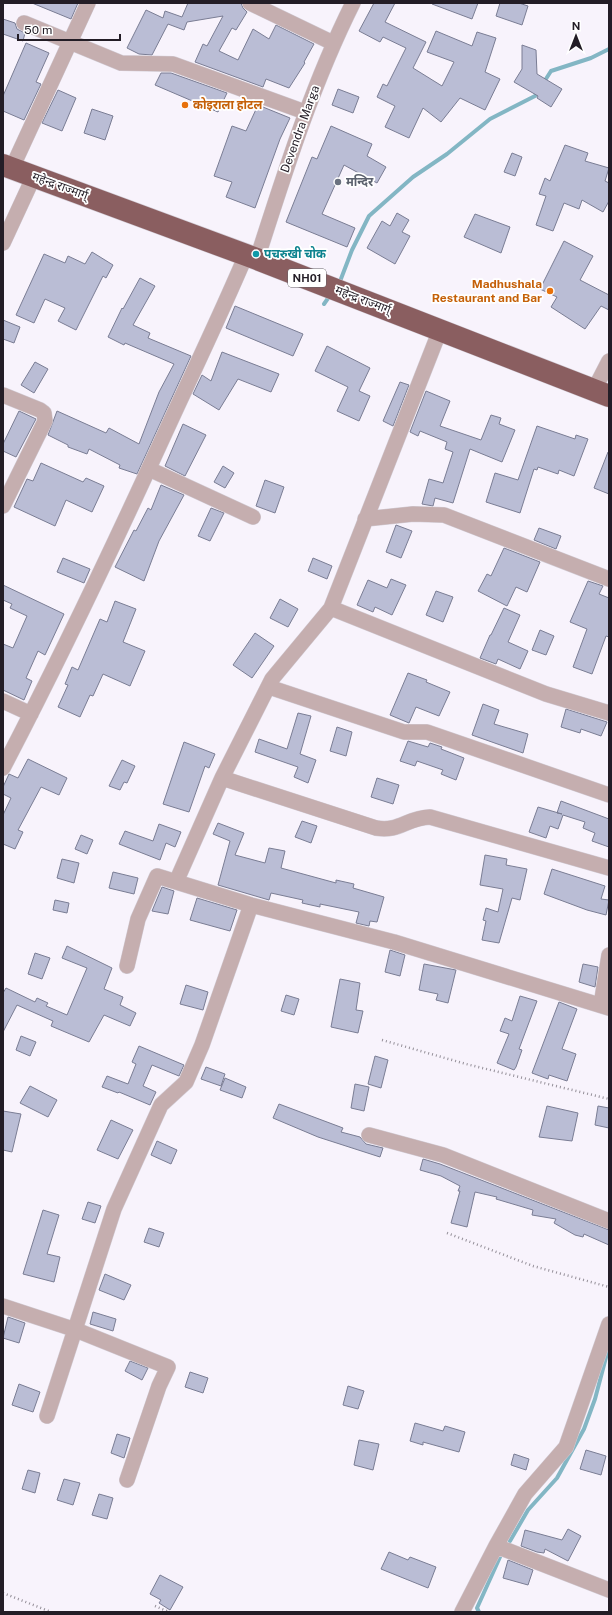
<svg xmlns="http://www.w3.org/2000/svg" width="612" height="1615" font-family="'Public Sans','Noto Sans Devanagari',sans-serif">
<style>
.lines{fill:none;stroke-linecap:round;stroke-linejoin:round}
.stream{stroke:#83b6c4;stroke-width:4}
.building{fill:#babdd5;stroke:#7a7d94}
.street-casing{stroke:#d2ccd5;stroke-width:16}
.highway-casing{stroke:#d2ccd5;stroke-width:23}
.path{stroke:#948f98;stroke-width:2.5;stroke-dasharray:1 3;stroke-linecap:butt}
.street{stroke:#c5aeaf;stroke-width:15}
.highway{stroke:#8a5e60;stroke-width:22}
.food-dot{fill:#e8710a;stroke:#fff;stroke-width:1.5}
.worship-dot{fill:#6b7280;stroke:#fff;stroke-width:1.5}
.culture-dot{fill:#0f9aa8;stroke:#fff;stroke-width:1.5}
.labels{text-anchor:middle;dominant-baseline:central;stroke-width:3.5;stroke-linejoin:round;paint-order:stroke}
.shield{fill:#fff;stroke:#656167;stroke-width:1}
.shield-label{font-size:11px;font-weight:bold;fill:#231d26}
.food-label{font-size:12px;font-weight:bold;fill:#c56008;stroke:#fff;text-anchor:start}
.street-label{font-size:12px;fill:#231d26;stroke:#fff}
.worship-label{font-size:12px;font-weight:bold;fill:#5b616d;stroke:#fff;text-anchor:start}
.culture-label{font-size:12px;font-weight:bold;fill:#0d838f;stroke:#fff;text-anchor:start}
</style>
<rect width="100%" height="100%" fill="#f8f3fc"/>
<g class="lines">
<path class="stream" d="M544,82L551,71L591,58L609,49
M339,284L352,250L369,216L413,177L447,154L490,119L535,96L538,91
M324,304L331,294
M510,1541L528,1510L557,1478L584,1429L595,1399L609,1346
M479,1612L477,1608L500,1557"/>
</g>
<path class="building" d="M32,3H78L71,19Z
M188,3H241L243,8L247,12L236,30L232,28L219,51L238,60L253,29L269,39L276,25L314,44L304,62L305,63L289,88L266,79L263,87L195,62L203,44L207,46L223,16L187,22L184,30L168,24L152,55L139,54L127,48L146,10L163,18L165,11L182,17Z
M374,3H395L385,22L426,42L413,68L442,86L454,62L427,52L436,31L472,46L477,32L496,38L485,72L500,79L485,110L460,98L441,122L423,108L409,138L385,127L395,106L377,97L383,84L387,86L406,48L383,37L380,42L359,31Z
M432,3H478L472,19L432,4Z
M500,3H519L528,6L522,25L496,16Z
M3,19L15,23L17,29L25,33L23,41L3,34Z
M26,43L49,53L36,82L41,84L24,120L3,111V96Z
M522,45L536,50L537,74L562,89L551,107L537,98L538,96L514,82L522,69Z
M161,73H171L227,93L218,112L155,85Z
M338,89L359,97L353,113L332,105Z
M58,90L76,98L62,131L42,123Z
M258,105L290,118L280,139L255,208L226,197L232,182L214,176L232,126L246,131Z
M92,109L113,116L105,140L84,133Z
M331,126L372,144L367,156L386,167L377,183L344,165L322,214L355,228L347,247L286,222L312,157L317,159Z
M565,145L588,153L585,161L609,168L605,181L609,183V201L603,212L582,200L579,209L564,203L553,231L536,225L546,196L539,194L545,178L550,181Z
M512,153L522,157L515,176L504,172Z
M397,213L409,220L402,232L410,236L395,264L367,248L382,221L390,226Z
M475,214L510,227L501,253L464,237Z
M564,241L593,256L580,280L609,295V310L601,306L585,329L551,307L557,297L540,289Z
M92,252L113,265L106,278L103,276L76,330L58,321L65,308L45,299L34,323L16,315L44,254L65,263L68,256L85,264Z
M140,278L155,286L133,325L150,333L148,338L191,356L137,474L119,468L120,465L89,449L87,454L68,447V445L48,435L57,411L106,433L109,428L139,444L159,392L174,364L125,343L124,345L108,337L122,308L123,309Z
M235,306L303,334L293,356L226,328Z
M3,320L20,327L14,343L3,339Z
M327,346L370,368L359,391L370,396L359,421L337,411L348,387L315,371Z
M222,352L279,374L271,392L238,379L219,410L193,394L202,375L211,381Z
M35,362L48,369L34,393L21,385Z
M400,382L409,385L393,426L383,421Z
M426,391L450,401L440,426L481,440L491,415L501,418L499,424L515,430L502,462L470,449L453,503L435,498L433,506L422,504L429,479L443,483L453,452L445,449L447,442L420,431L418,436L410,432Z
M19,411L36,419L16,457L3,451V444Z
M183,424L206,435L185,476L165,466Z
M537,426L575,439L576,435L588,439L574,476L559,470L558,474L538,467L537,470L534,469L520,513L486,502L495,473L518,480Z
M608,452H609V494L594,488Z
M41,463L83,482L86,478L104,486L92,512L66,500L55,526L14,507L27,479L33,481Z
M223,466L234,473L225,488L214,482Z
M265,480L284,487L275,513L256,506Z
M161,485L184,495L159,541L144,581L115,567L134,530L136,531L148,508L151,510Z
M211,508L224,513L210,541L198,536Z
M396,525L412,531L401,558L386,552Z
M539,528L561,536L556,549L534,540Z
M504,548L540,562L527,592L516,587L507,606L478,591L487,574L491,576Z
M63,558L90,569L84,583L57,572Z
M313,558L332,566L327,579L308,571Z
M391,579L406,585L392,615L375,607L373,612L357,605L368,580L387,588Z
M588,581L603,586L599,594L609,598V637L606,636L592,674L573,667L587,629L570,622Z
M3,585L64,614L45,655L38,651L26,678L32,681L24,700L3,690V644L13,648L27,616L10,608L12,604L3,600Z
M436,591L453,597L443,622L426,615Z
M280,599L298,609L288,627L270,618Z
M115,601L136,609L123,642L145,651L130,686L103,674L93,696L90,695L80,717L58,707L68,685L65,684L72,667L78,670L100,619L107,622Z
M504,608L520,615L508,642L528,651L520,669L498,659L496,664L480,658L490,635H491Z
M540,630L554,636L546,655L532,650Z
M255,633L274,646L252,678L233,665Z
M408,673L427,680L426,682L450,692L439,716L416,707L409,723L390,715Z
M483,704L499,710L494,724L528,734L523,753L472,735Z
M566,709L607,722L601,736L581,729L580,733L561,727Z
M298,713L311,716L300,754L316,760L308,783L294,777L298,767L255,752L259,739L287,749Z
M337,727L352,732L346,756L330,751Z
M408,741L428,747L430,743L442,747L441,749L464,758L456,780L441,774L443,770L417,761L415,766L400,761Z
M184,742L215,754L209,768L205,766L189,812L163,804Z
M28,759L67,778L59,795L41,787L18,830L23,832L15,849L3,844V815L11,798L3,794V787L9,774L18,778Z
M122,760L135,766L127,783L124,782L120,790L109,786Z
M377,778L399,785L393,804L371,797Z
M561,801L609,819V847L592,841L595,833L583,828L585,822L563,815L558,829L550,826L546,838L529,832L538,807L562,814L557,813Z
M302,821L317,826L311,843L295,837Z
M218,823L244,833L235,855L265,863L269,848L285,851L281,868L336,883V880L354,884L353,888L384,897L377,922L370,921L369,926L356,923L359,912L320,904V907L302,903L303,900L271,893L269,900L218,885L230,841L213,834Z
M159,824L181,832L175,847L166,843L160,860L119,844L125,831L153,841Z
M81,835L93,840L87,854L75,849Z
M485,855L507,859L506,865L527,869L520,900L512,898L499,943L482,940L486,921L483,920L486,908L498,912L503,889L480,885Z
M62,859L79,863L74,883L57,878Z
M552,869L605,886L601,899L609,900L606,915L587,910L544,894Z
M113,872L138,878L134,894L109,888Z
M162,887L174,891L168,914L152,911Z
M197,898L237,910L230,931L190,920Z
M55,900L69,903L67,913L53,910Z
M67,946L112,968L104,989L123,997L120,1005L136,1013L130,1026L104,1015L89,1042L51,1026L53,1021L17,1005L3,1032V993L6,988L35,1002L37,998L48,1003L46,1006L67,1015L87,968L62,958Z
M390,950L405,955L400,976L385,972Z
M35,953L50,958L42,979L28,974Z
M424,964L456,970L448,1003L436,1000L438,994L419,990Z
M583,964L598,967L595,987L579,982Z
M340,979L360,983L356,1010L363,1011L358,1033L331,1027Z
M186,985L208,992L203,1010L180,1004Z
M286,995L299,999L294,1015L281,1011Z
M520,996L537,1001L519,1049L522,1050L516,1067L514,1070L497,1063L509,1034L500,1031L505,1018L512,1021Z
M559,1002L577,1009L562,1049L576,1054L567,1081L549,1075L548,1079L532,1073Z
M21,1036L36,1042L30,1056L16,1050Z
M139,1046L184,1065L179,1076L152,1065L143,1086L156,1092L150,1105L119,1092L118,1093L102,1087L107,1076L128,1084L136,1064L132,1062Z
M375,1056L388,1060L381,1088L368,1084Z
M206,1067L225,1074L221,1086L201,1079Z
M225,1078L246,1087L242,1098L220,1090Z
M355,1084L369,1087L364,1111L351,1108Z
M30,1086L57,1100L48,1117L20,1103Z
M279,1104L343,1128L341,1132L360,1137L366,1144L383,1148L380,1157L318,1137L273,1118Z
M547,1106L578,1113L572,1141L539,1137Z
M598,1106L609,1108V1128L595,1125Z
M3,1111L21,1114L12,1152L3,1150Z
M111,1120L133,1130L118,1159L97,1150Z
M157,1141L177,1150L171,1164L151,1155Z
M423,1159L440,1164L609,1230V1245L584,1234L583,1237L575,1235L554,1223L556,1219L532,1215L533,1210L496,1199L497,1197L475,1192L467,1227L451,1223L460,1191H458L460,1186L441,1176L420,1170Z
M88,1202L101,1206L95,1223L82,1219Z
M43,1210L59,1215L47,1254L60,1257L54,1282L23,1274Z
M149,1228L164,1233L159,1247L144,1242Z
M105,1274L131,1285L124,1300L99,1290Z
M93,1312L116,1319L113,1331L90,1324Z
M8,1317L25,1323L19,1343L3,1338Z
M130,1361L148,1368L142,1380L125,1371Z
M190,1372L208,1378L203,1393L185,1387Z
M19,1384L40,1392L33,1412L12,1405Z
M348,1386L364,1391L358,1409L343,1405Z
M415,1423L443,1431L445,1426L465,1432L459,1452L423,1442V1445L410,1441Z
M117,1434L130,1438L124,1458L111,1453Z
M359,1440L379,1444L373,1470L354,1465Z
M586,1450L606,1456L601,1475L580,1469Z
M514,1454L529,1459L526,1470L511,1465Z
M28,1470L40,1473L35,1493L22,1489Z
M64,1479L80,1483L73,1505L57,1500Z
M99,1494L113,1498L107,1519L92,1515Z
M568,1529L581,1536L568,1561L545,1549L544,1553L537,1552L521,1546L525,1530L562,1540Z
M389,1552L408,1560L410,1557L436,1567L428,1588L381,1569Z
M508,1560L533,1570L528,1585L503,1578Z
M160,1575L183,1587L170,1610L159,1603L161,1600L150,1594Z"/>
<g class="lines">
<defs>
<path id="street" d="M250,3L333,43
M24,23L121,63L173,64L305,112
M12,168L88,3
M3,243L34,176
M257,259C285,172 312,85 353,3
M594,390L609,361
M3,395L40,410L44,413L45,421L3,506
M149,469L253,517
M365,519L413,514L444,515L609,579
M331,608L546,694L609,713
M269,687L404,732H427L609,795
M3,701L31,714
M3,768C61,657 114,545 166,431C193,372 221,314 246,255
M222,778L376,828C400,832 406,818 430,817L609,868
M176,882L222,778L272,679L331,608L440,330
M127,966L138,919L157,876L251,905L394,942L609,1008
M601,1005L609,955
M369,1135L443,1155L609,1221
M3,1306L76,1330L168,1367L159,1386L127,1480
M47,1416L114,1209L161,1105L186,1082L202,1045L251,905
M496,1546L609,1590
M462,1612L496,1546L525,1494L566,1447L609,1324"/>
<path id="highway" d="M3,165L257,259L609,396"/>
</defs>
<use href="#street" class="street-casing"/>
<use href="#highway" class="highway-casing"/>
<path class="path" d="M382,1040L466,1064L609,1099
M447,1233L533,1266L609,1287
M3,1593L51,1612
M155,1606L169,1612"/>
<use href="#street" class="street"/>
<use href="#highway" class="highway"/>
</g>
<g class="food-dot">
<circle cx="185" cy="105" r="4"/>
<circle cx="550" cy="291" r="4"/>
</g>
<circle class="worship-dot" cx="338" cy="182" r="4"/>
<circle class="culture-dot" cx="256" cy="254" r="4"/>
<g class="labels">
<rect class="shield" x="288" y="269" width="38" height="18" rx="3"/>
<g class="shield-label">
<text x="307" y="278">NH01</text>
</g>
<g class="food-label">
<text x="193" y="105">कोइराला होटल</text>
<text x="542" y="284" text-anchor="end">Madhushala<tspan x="542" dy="14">Restaurant and Bar</tspan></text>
</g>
<g class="street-label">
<text transform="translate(300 129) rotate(-70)">Devendra Marga</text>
<text transform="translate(60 186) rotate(20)">महेन्द्र राज्मार्ग्</text>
<text transform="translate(363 300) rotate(21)">महेन्द्र राज्मार्ग्</text>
</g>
<g class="worship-label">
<text x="346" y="182">मन्दिर</text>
</g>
<g class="culture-label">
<text x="264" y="254">पचरुखी चोक</text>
</g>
</g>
<rect width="612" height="1615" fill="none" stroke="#231d26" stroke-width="8"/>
<g transform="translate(576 36)" stroke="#ffffff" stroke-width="3" paint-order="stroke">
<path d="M0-3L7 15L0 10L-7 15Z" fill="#231d26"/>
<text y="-6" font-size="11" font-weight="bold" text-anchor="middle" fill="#231d26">N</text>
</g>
<path d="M18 34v6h102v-6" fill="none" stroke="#231d26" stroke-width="2"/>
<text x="24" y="34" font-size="12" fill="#231d26" stroke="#ffffff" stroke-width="3" paint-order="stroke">50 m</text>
</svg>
